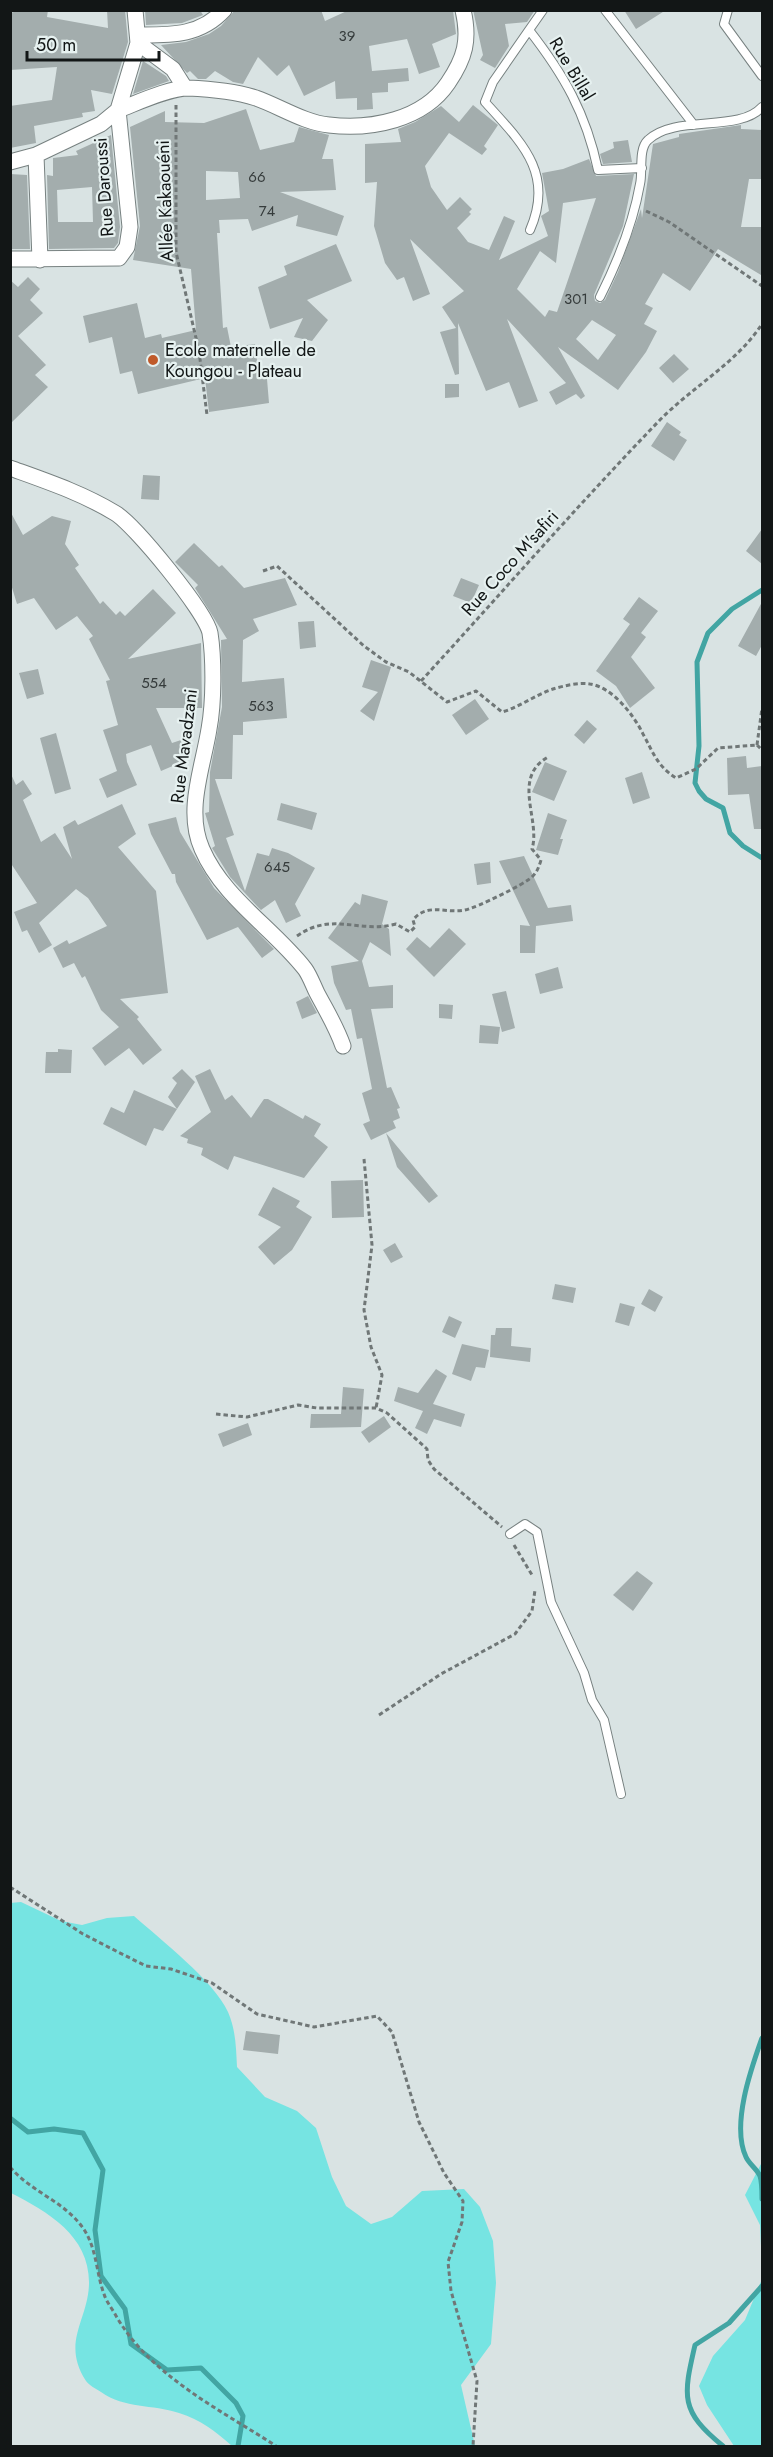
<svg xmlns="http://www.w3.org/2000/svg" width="773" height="2457" font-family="Jost,sans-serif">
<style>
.green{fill:#76e4e2}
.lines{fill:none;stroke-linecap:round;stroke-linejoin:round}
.stream{stroke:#42a5a3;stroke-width:5}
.building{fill:#a3adad;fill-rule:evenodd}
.service-casing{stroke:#778180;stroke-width:10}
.minor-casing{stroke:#778180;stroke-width:17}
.path{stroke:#707777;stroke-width:3;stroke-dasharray:4.5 3;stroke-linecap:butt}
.service{stroke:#fff;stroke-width:8}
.minor{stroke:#fff;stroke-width:15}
.poi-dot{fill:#c05a2a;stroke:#e6f1f0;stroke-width:2}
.labels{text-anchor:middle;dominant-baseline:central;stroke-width:4.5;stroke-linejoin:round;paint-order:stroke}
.number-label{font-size:15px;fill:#363c3c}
.street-label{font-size:18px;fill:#121616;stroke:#e6f1f0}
.poi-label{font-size:18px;fill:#121616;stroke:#e6f1f0;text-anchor:start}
</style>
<rect width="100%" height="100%" fill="#d9e3e3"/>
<path class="green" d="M21,1902L61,1921L82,1925L107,1918L134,1916C161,1940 214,1981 228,2012C236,2030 236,2049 237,2067L265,2097L297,2111L316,2128L332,2177L346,2206L371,2224L392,2217L422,2191L464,2189L480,2207L493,2241L496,2283L491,2344L461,2385L475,2446H232C215,2431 201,2420 179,2413C152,2404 125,2409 101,2392C96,2389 89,2385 86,2381C61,2342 88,2321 89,2284C90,2236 48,2212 11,2193L10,1903Z
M762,2162V2268L760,2225L745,2195Z
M762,2279V2446H734L707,2405L699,2386L713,2356L745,2320Z"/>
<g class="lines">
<path class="stream" d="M762,590L732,609L708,633L697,662L699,746L695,783L699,791L706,799L723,808L730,833L743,846L762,858
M762,2038C751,2069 731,2125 746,2157C749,2164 757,2169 760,2176C762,2182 762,2192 762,2199
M10,2118L28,2132L54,2129L83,2133L103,2170L95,2230L101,2276L125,2309L131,2344L167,2370L201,2368L236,2403L243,2416L238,2446
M723,2446C680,2411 683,2397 695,2345L729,2323L762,2286"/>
</g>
<path class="building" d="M22,10H48L47,17L108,28L107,10H125L128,42L112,94L91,90L95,111L82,113L83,117L34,126L36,143L10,148V106L52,100L57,67L10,70V13Z
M145,10H200L203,15L182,23L146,25Z
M235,10H321L325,21L349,10H453L456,34L432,44L440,67L419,74L407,39L369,46L372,71L408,68L409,81L388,83V92L372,93L373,109L357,110V98L336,99L335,81L304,96L289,65L277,76L258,57L243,84L233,82L215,71L206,79H198L190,71L187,73L161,45L186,42L209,34L221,26Z
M473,10H535L527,22L505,24L509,46L495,68L480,60L483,55Z
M624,10H666L636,29Z
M143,61L166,76L169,81L133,94Z
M473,105L498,125L484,146L487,149L482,155L449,133L425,166L431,187L447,210L460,197L472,209L469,212L471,214L457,228L468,242L489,250L504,216L515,221L499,260L548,236L541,216L549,211L542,173L563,169L589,159L596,176L634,174L623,226L594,295L595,301L600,303L605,300L618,272L641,209L642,218L653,144L679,137V134L741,125V129L762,130V179H749L741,227H762L761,275L718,249L690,291L663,273L645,304L653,308L644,324L657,331L646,352L618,390L558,347L585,396L581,399L576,394L556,405L549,392L566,383L507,319L538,401L519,408L509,382L486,391L458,323L459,374L455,375L440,332L456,328L442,307L464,291L410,239L430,294L413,301L404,277L397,280L385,263L374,226L377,182L365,183V144L401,142L398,129L415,122L441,106L459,122ZM596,198L557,312L549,310L545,317L517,289L540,251L556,263L563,203ZM592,320L616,335L598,360L576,339Z
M246,109L260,150L294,142L299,127L329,135L322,159H333L336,190L280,192L344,216L337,236L296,226L298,215L252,231L248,219L219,220L220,233H217L223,328L227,327L231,347L255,344L259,376L267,379L269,403L209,412L205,378L138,394L132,371L120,374L112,337L89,343L83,316L137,303L145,338L161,334L162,338L196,330L191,269L133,260L140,226L130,127L165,111V122L204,123ZM206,171L238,172L240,198L206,200Z
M111,135L120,227L118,243L114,248L49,249L47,175L53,176V158L78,155L76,151ZM92,187L93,222H58L57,190Z
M628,140L632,162L603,164L600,154L614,148L613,142Z
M10,174L27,175L30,249H10Z
M336,244L352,281L307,300L328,320L312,341L294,337L303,318L270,329L258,287L287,275L284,266Z
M28,277L40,289L30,300L43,313L18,336L46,365L35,375L48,387L10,424V280L18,287Z
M674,354L689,369L673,383L659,368Z
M445,384H459V397L445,398Z
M667,422L681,432L679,435L687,440L674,461L651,446Z
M143,475L160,476L159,500L141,499Z
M10,511L23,535L52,516L71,521L65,544L79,565L75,568L100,604L103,601L116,615L120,611L125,616L153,589L176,613L128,659L201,643L202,708H156L172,743L181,740L189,759L161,771L151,745L126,754L127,762L137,785L107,798L99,779L117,771L103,730L118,725L106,681L110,680L89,639L93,636L77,616L56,630L34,598L17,604L10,581Z
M762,529V564L746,551Z
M194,543L219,567L222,565L244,588L285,578L297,605L253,619L259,631L243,640L242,682L284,678L287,718L243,722V735H233L232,779H215L234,835L226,838L245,891L257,853L269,856L272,848L288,853L315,868L295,904L301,916L286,923L275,900L261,910L256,905L230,877L212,848L215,846L205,813L209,812L210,772L222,707L221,640L227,639L195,588L198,585L175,562Z
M461,578L479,585L471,603L453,596Z
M639,597L658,611L641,633L646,637L631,657L655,688L630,708L616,686L596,671L630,624L623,619Z
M762,602V645L756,656L738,646Z
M314,621L316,647L300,649L298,622Z
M371,660L391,667L374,721L360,711L378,692L362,687Z
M38,669L44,694L27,699L19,673Z
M475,699L489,719L466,735L452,715Z
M587,720L597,729L584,744L574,735Z
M56,733L71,789L55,794L40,738Z
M746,756L747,768L762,766V829H754L749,794L728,795L727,758Z
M545,762L567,771L554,801L532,792Z
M10,772L16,785L23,780L32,794L23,800L41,842L55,833L72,859L63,827L75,820L78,825L122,804L136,834L118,847L156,891L168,993L120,999L139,1017L137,1019L162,1050L143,1065L129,1048L105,1066L92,1048L119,1027L101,1010L85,976L82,978L74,963L63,968L53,948L67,940L69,944L107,926L88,898L76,889L39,923L52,945L39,953L27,930L22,932L14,912L37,903L10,862Z
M642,772L650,798L633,804L625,778Z
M281,803L317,813L312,830L277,820Z
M548,813L567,820L560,839H563L558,855L536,850Z
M176,817L180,832L214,888L274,949L262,958L238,927L207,940L176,882L175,874H172L151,834L148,824Z
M524,856L548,908L571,905L573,921L536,926L535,953H520V925L530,926L499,861Z
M490,862L491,883L477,885L474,864Z
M362,894L388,901L382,924L389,929L391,956L370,942L362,961L369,987L393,985V1008L371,1009L387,1088L391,1087L400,1108L397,1109L400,1118L393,1121L396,1128L371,1140L363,1124L370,1121L362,1093L372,1089L362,1038L357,1039L351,1009L346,1010L334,983L331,966L359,961L328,938L355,902L360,905Z
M449,928L466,944L434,977L406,949L417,937L430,948Z
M558,967L563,988L540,994L535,974Z
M506,991L515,1028L502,1032L492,994Z
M308,996L317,1013L302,1019L296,1002Z
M439,1004L453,1005L452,1019L439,1018Z
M480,1025L500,1027L498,1044L479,1043Z
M58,1049L72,1050L71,1073H45L46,1052H58Z
M182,1069L195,1082L177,1109L168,1097L177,1083L172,1078Z
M210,1069L225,1100L232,1095L251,1118L264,1099H268L303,1119L305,1115L321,1124L314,1136L328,1147L304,1178L234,1156L228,1170L201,1155L203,1148L187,1143L188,1139L180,1136L211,1112L195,1076Z
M134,1090L177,1109L163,1131L154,1128L146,1146L103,1124L111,1107L124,1113Z
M386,1133L438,1196L429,1203L397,1167Z
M363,1180L364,1217L332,1218L331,1181Z
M273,1187L300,1201L296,1207L312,1217L292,1250L274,1265L258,1247L281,1227L258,1215Z
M395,1243L403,1257L391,1263L383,1250Z
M555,1284L576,1288L573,1303L552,1299Z
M649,1289L663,1297L655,1312L641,1304Z
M620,1303L635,1307L629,1326L615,1322Z
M449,1316L462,1322L455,1338L442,1332Z
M496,1328H512L511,1346L531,1348L530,1362L490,1357L491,1335H495Z
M462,1344L489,1350L485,1368L476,1367L471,1381L452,1374Z
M436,1369L447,1376L433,1404L465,1414L461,1427L434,1419L427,1434L415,1428L423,1411L394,1401L398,1387L418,1393Z
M343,1387L364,1389L361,1427L310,1428L311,1414H341Z
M384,1416L391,1427L369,1443L361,1432Z
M248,1423L252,1435L223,1447L218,1434Z
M637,1571L653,1583L633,1611L613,1595Z
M246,2031L280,2035L278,2054L243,2050Z"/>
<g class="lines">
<defs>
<path id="service" d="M605,10L694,125
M728,10L724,24L762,76
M529,30L543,10
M530,230C555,173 521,142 485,102L493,82L529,30C564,75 586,113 598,170L642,168
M600,297C618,261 633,224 640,184C643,172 638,149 648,140C675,114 739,133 762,107
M510,1534L525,1524L537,1532L551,1602L584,1673L592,1700L604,1720L621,1794"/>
<path id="minor" d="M139,35C171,35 200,36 224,10
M138,43L173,69L185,88
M118,110C137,103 169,88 188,88C211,89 234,91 256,98C279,106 305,123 329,125C371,130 423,120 448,83C465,58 470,40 463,10
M36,155L40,260
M10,162L36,155L101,124L118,110L138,43L135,10
M10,259L119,258L127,247L130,227L118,110
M10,468C46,481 82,493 115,513C134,524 206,612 210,633C214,659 214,702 209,729C203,767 185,811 202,849C223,898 273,928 305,969C310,976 313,985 317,993C327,1012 336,1026 343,1046"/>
</defs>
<use href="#service" class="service-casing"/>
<use href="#minor" class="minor-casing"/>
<path class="path" d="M176,105V252L199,351L207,415
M646,211L669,222L762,286
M263,571L277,566L364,646L386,662L409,672L447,702L476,691L502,712C520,707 535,695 553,689C563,686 580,682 590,684C612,687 634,715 643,734C653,752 657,766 676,778L696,769L718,748L757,745
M421,681C500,595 576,507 657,423C690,388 736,364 762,324
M757,745L762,708
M757,745L762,750
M297,936C332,911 360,934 396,924L410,932L415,927L413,920C427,902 447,914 465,910C476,908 525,884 532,877C537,872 539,867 541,860L532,849C541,820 511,778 548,757
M364,1159L372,1245L364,1310L371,1347L382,1375L376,1408
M216,1414L247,1417L298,1405L317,1408H376L387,1413L427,1449L428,1460L434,1469L502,1527
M514,1545L532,1575
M379,1715L441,1674L515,1634L532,1611L535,1590
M10,1887L83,1934L118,1952L146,1966L171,1969L212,1983L257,2014L314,2027L377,2016L392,2032L419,2122L444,2173L463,2201L462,2222L448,2262L451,2291L477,2381L473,2446
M10,2167C31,2192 64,2201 83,2228C97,2248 96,2273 104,2294C106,2301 111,2307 115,2314C149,2375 219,2409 276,2446"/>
<use href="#service" class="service"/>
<use href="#minor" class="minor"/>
</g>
<circle class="poi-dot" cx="153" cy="360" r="6"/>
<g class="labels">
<g class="number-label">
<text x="347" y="36">39</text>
<text x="257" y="177">66</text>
<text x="267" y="211">74</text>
<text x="576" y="299">301</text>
<text x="154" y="683">554</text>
<text x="261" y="706">563</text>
<text x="277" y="867">645</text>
</g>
<g class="street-label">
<text transform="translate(572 69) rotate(59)">Rue Billal</text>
<text transform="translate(104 187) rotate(-94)">Rue Daroussi</text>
<text transform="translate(165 201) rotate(-92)">Allée Kakaouéni</text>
<text transform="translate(510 563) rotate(-48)">Rue Coco M'safiri</text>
<text transform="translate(184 746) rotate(-83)">Rue Mavadzani</text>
</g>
<g class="poi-label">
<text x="165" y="350">Ecole maternelle de<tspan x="165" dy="21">Koungou - Plateau</tspan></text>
</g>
</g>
<rect width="773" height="2457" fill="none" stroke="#121616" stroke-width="24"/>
<path d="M27 51v9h132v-9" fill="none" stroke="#121616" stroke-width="3"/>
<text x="36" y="51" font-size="18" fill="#121616" stroke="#e6f1f0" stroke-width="4.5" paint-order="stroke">50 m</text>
</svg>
